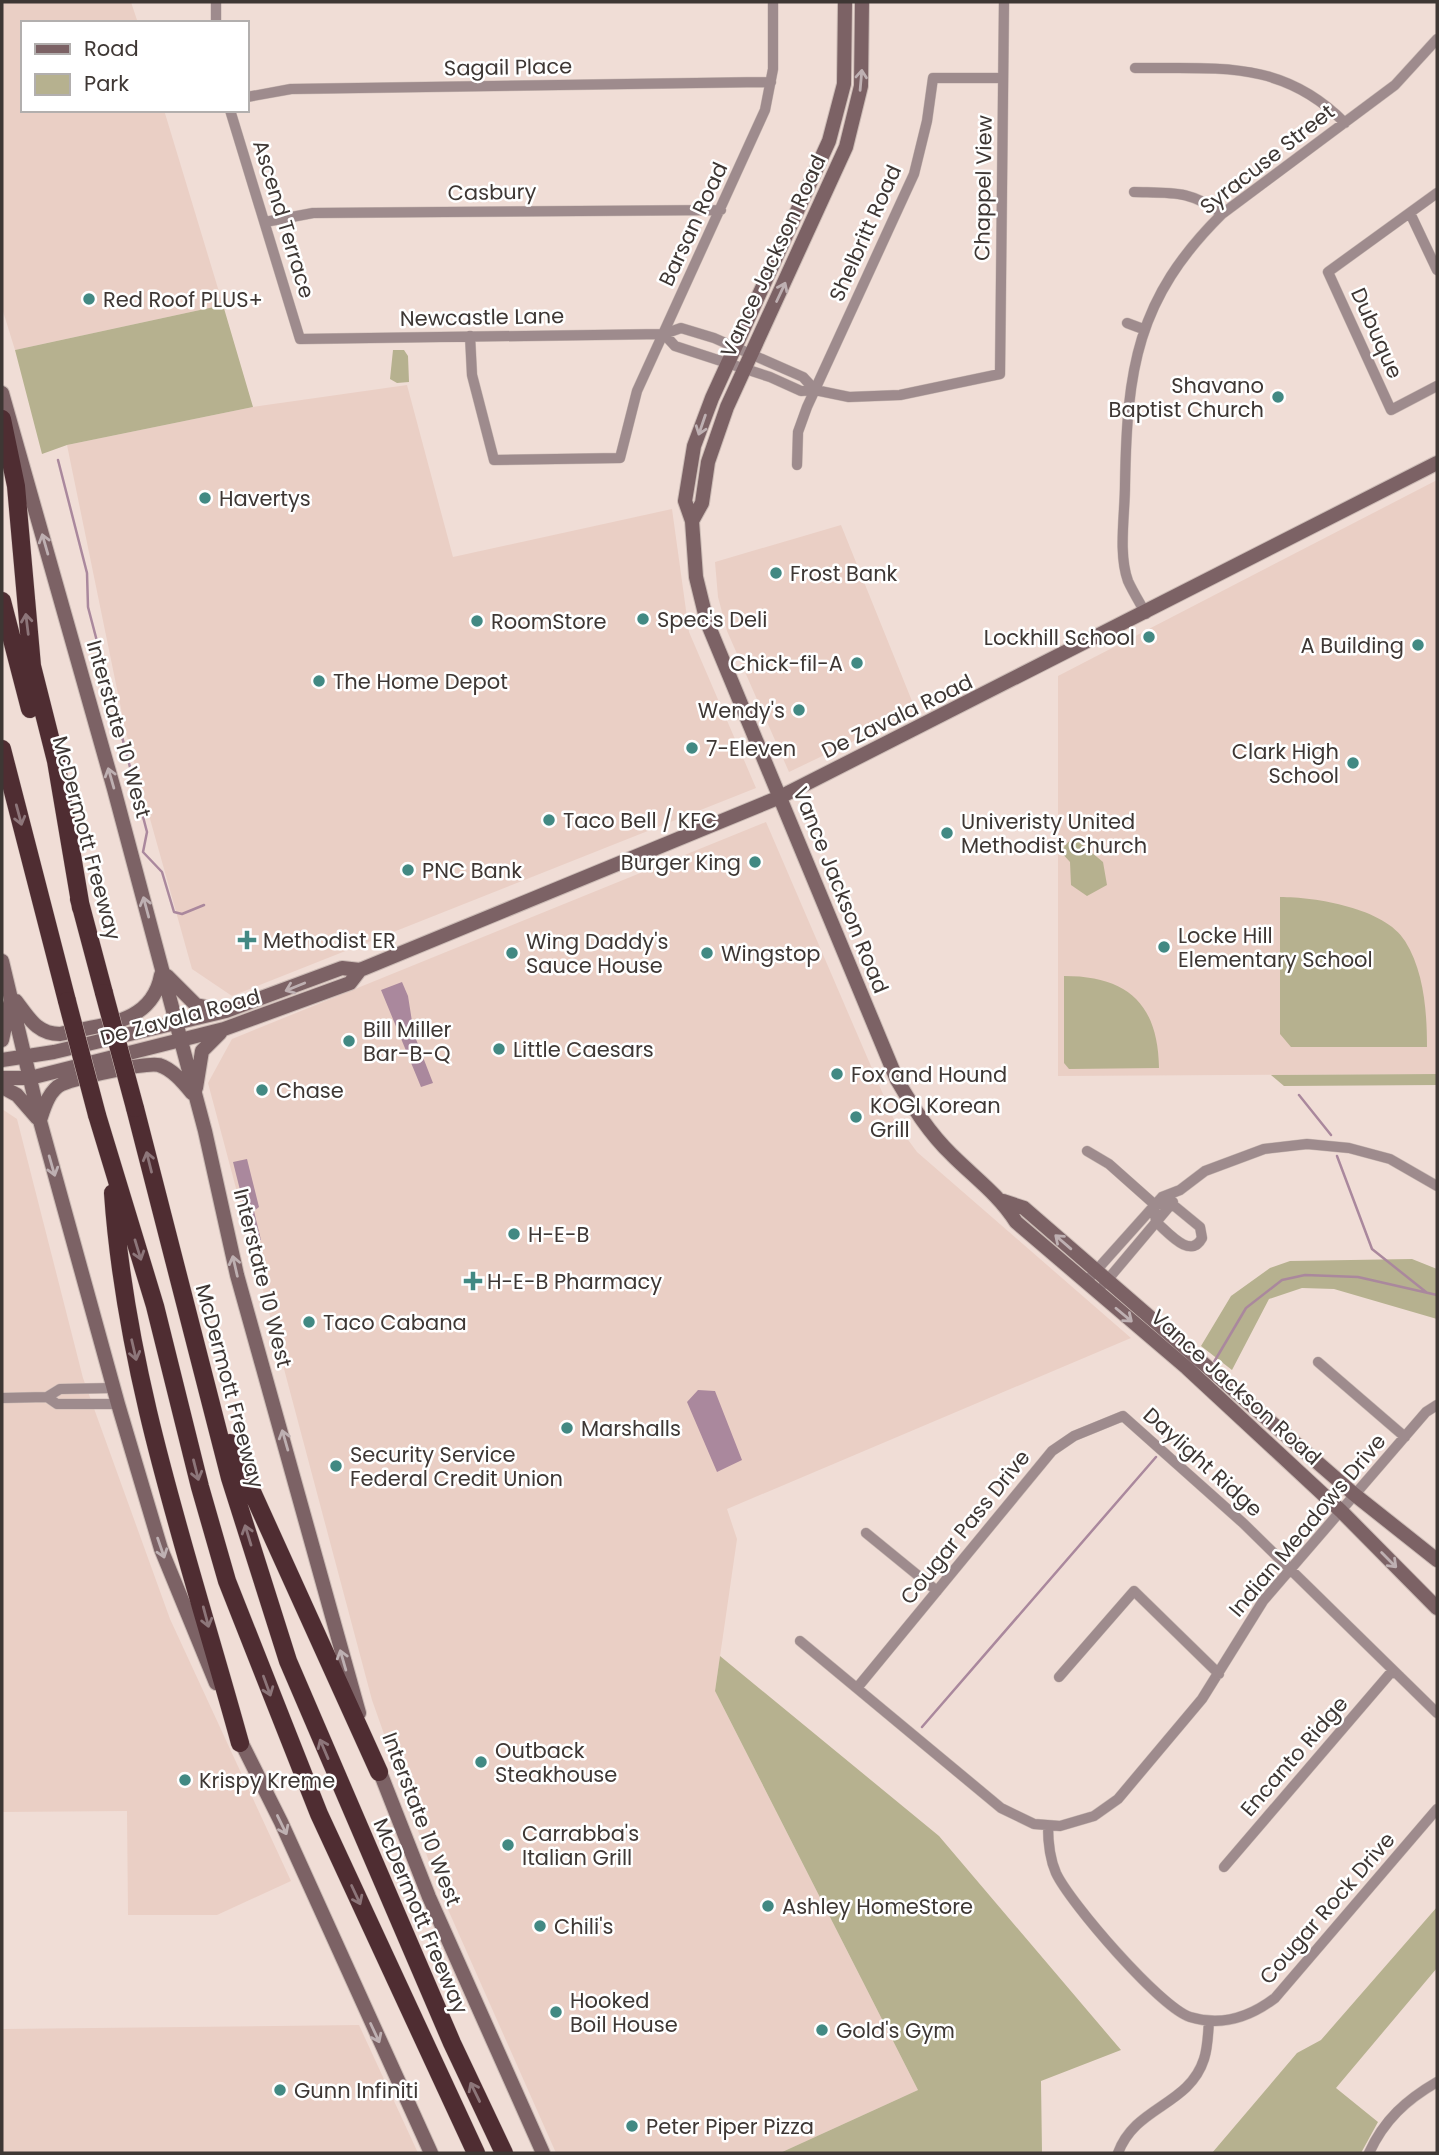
<svg xmlns="http://www.w3.org/2000/svg" width="1439" height="2155" font-family="Poppins,sans-serif">
<style>
.built{fill:#eacfc5}
.green{fill:#b6b18f}
.water{fill:#aa889d}
.lines{fill:none;stroke-linecap:round;stroke-linejoin:round}
.stream{stroke:#aa889d;stroke-width:2.5}
.street-casing{stroke:#ccbcb6;stroke-width:11}
.secondary-casing{stroke:#ccbcb6;stroke-width:16}
.highway-casing{stroke:#ccbcb6;stroke-width:19}
.street{stroke:#9e8b8d;stroke-width:10}
.secondary{stroke:#7c6265;stroke-width:14}
.highway{stroke:#4f2d32;stroke-width:18}
.highway-bridge-casing{stroke:#ccbcb6;stroke-width:19;stroke-linecap:butt}
.highway-bridge{stroke:#4f2d32;stroke-width:18}
.oneway{stroke:#beb0b2}
.oneway2{stroke:#8d767a}
.poi-dot{fill:#428983;stroke:#fff;stroke-width:2.5}
.labels{text-anchor:middle;dominant-baseline:central;stroke-width:5;stroke-linejoin:round;paint-order:stroke}
.street-label{font-size:21px;fill:#3e3734;stroke:#fff}
.poi-label{font-size:21px;fill:#3e3734;stroke:#fff;text-anchor:start}
</style>
<rect width="100%" height="100%" fill="#f0ddd6"/>
<path class="built" d="M2,2H131L138,23H23V110H164L223,305L15,350L2,308Z
M407,385L453,557L672,509L689,632L756,788L232,996L192,969L126,733L67,445L253,407Z
M1437,480V1074L1058,1076V676Z
M841,525L916,711L789,772L727,631L718,597L715,562Z
M766,822L895,1122L917,1152L1131,1338L727,1509L737,1539L715,1691L918,2090L780,2153H556L438,1887L372,1700L208,1083L232,1039Z
M2,1109L17,1119L83,1378L170,1619L291,1881L217,1915H128L127,1811L2,1812Z
M359,2025L418,2153H2V2029Z"/>
<path class="green" d="M223,305L253,407L67,445L42,454L15,350Z
M393,350H404L408,356L409,382L397,383L390,379Z
M1073,837L1103,862L1107,885L1087,896L1071,885L1070,862L1060,851Z
M1280,897C1315,897 1385,908 1405,941C1424,971 1427,1012 1427,1047H1291L1280,1034Z
M1064,976C1128,976 1158,1004 1159,1068L1069,1069L1064,1063Z
M1437,1074V1085L1284,1086L1271,1075Z
M1412,1259L1437,1269V1319L1334,1289L1302,1288L1269,1299L1232,1370L1201,1346L1231,1296L1270,1268L1290,1261Z
M720,1656L939,1836L1121,2050L1041,2081L1042,2153H780L918,2090L715,1691Z
M1437,1907V1968L1336,2088L1378,2122L1361,2153H1212L1297,2053L1321,2040Z"/>
<path class="water" d="M402,982L408,996L414,1034L433,1083L421,1087L381,990Z
M247,1159L259,1207L254,1211L261,1240L253,1242L233,1162Z
M698,1390L715,1391L742,1460L717,1472L687,1402Z"/>
<g class="lines">
<path class="stream" d="M58,460L87,573L88,607L147,832L143,852L162,872L174,912L182,914L204,905
M1299,1095L1331,1135
M1337,1156L1372,1249L1426,1292
M1214,1362L1246,1308L1282,1280L1305,1275L1358,1277L1437,1295
M922,1727L1156,1457"/>
<defs>
<path id="street" d="M216,2V23
M1135,68C1218,69 1282,59 1345,123
M247,97L291,89L771,82
M230,110L300,339L664,334L681,328L714,338L803,377L815,390
M1134,192C1172,193 1191,190 1222,214
M1437,193L1328,272L1391,410L1437,386
M1410,213L1437,270
M265,222L313,213L721,210
M1127,323L1143,329
M664,334L675,346L770,377L801,391L815,390L849,397L900,395L1000,374L1004,2
M470,336L472,375L494,460L620,458L637,391L765,110L773,69V2
M797,465L798,432L807,407L914,174L927,121L933,78H1003
M1146,614C1140,603 1133,592 1128,581C1118,554 1125,514 1125,485C1127,370 1136,299 1222,214L1395,85L1437,39
M1087,1151L1109,1164L1154,1204H1172L1200,1227L1202,1238C1190,1260 1168,1232 1156,1222L1154,1204
M1085,1283L1162,1197L1180,1190L1205,1171L1264,1149L1307,1144L1349,1148L1390,1159L1437,1186
M1104,1284L1173,1202
M1318,1362L1405,1437
M47,1397L57,1404H118
M2,1398L47,1397L60,1389L114,1388
M866,1533L937,1591
M800,1641L1001,1808L1034,1824L1060,1826L1094,1816L1118,1799L1202,1699L1263,1601L1426,1412L1437,1405
M1059,1677L1134,1591L1219,1674
M857,1688L1052,1451L1074,1436L1123,1416L1243,1523L1437,1713
M1048,1826C1048,1842 1049,1857 1056,1873C1070,1903 1160,2007 1190,2017C1222,2027 1250,2017 1275,1998L1437,1809
M1224,1867L1393,1670
M1118,2153C1135,2106 1189,2106 1204,2059C1208,2047 1208,2033 1209,2021
M1369,2153C1384,2120 1406,2100 1437,2082"/>
<path id="secondary" d="M845,2L844,84L829,141L712,398L694,446L685,501L692,521L696,577L707,622L897,1080C913,1107 929,1133 952,1155C974,1177 999,1195 1016,1222L1187,1368L1341,1511L1437,1608
M2,393L114,789L205,1131L237,1275L359,1713
M692,521L702,503L708,462L727,407L846,147L861,86L862,2
M2,961L40,1121L118,1404L161,1549L216,1683
M167,976L196,1005L221,1010
M16,1001C29,1018 37,1034 60,1034C101,1024 152,1025 161,975
M2,1040L10,1004
M2,1060L54,1052L226,1011L342,968L360,970L780,797L1437,463
M2,1078H30L224,1029L350,983L360,970
M2,1087L17,1095L37,1118
M196,1088L202,1051L220,1033
M40,1120C44,1108 49,1090 62,1084C76,1078 145,1062 159,1065C172,1069 183,1082 192,1093
M1003,1201L1024,1208L1355,1495L1437,1560
M237,1734L281,1822L431,2153
M376,1762L429,1897L543,2153"/>
<path id="highway" d="M2,419L16,486L32,666L56,761L81,908
M2,601L30,709
M2,749L67,1001
M79,899L104,993
M135,1108L230,1478L288,1661L452,2043L504,2153
M97,1115L155,1306L200,1487L227,1581L319,1814L476,2153
M113,1193C126,1381 190,1561 240,1743
M230,1443L379,1772"/>
</defs>
<use href="#street" class="street-casing"/>
<use href="#secondary" class="secondary-casing"/>
<use href="#highway" class="highway-casing"/>
<use href="#street" class="street"/>
<use href="#secondary" class="secondary"/>
<use href="#highway" class="highway"/>
<defs>
<path id="highway-bridge" d="M104,993L135,1108
M67,1001L97,1115"/>
</defs>
<use href="#highway-bridge" class="highway-bridge-casing"/>
<use href="#highway-bridge" class="highway-bridge"/>
</g>
<defs><path id="oneway-shaft" d="M-6 0H5M1.5-3L5.5 0L1.5 3" fill="none" stroke-width="1.6" stroke-linecap="round" stroke-linejoin="round" transform="scale(1.75)"/></defs>
<g class="oneway">
<use href="#oneway-shaft" transform="translate(861 80) rotate(-85)"/>
<use href="#oneway-shaft" transform="translate(781 292) rotate(-65)"/>
<use href="#oneway-shaft" transform="translate(702 425) rotate(109)"/>
<use href="#oneway-shaft" transform="translate(45 544) rotate(-106)"/>
<use href="#oneway-shaft" transform="translate(111 778) rotate(-106)"/>
<use href="#oneway-shaft" transform="translate(146 907) rotate(-105)"/>
<use href="#oneway-shaft" transform="translate(295 987) rotate(158)"/>
<use href="#oneway-shaft" transform="translate(52 1166) rotate(74)"/>
<use href="#oneway-shaft" transform="translate(1063 1242) rotate(-139)"/>
<use href="#oneway-shaft" transform="translate(235 1266) rotate(-103)"/>
<use href="#oneway-shaft" transform="translate(1124 1315) rotate(40)"/>
<use href="#oneway-shaft" transform="translate(285 1440) rotate(-106)"/>
<use href="#oneway-shaft" transform="translate(161 1548) rotate(71)"/>
<use href="#oneway-shaft" transform="translate(1389 1560) rotate(45)"/>
<use href="#oneway-shaft" transform="translate(343 1660) rotate(-106)"/>
<use href="#oneway-shaft" transform="translate(282 1825) rotate(64)"/>
<use href="#oneway-shaft" transform="translate(375 2033) rotate(65)"/>
</g>
<g class="oneway2">
<use href="#oneway-shaft" transform="translate(27 624) rotate(-97)"/>
<use href="#oneway-shaft" transform="translate(19 815) rotate(75)"/>
<use href="#oneway-shaft" transform="translate(149 1162) rotate(-104)"/>
<use href="#oneway-shaft" transform="translate(138 1250) rotate(73)"/>
<use href="#oneway-shaft" transform="translate(134 1350) rotate(77)"/>
<use href="#oneway-shaft" transform="translate(196 1470) rotate(76)"/>
<use href="#oneway-shaft" transform="translate(248 1535) rotate(-107)"/>
<use href="#oneway-shaft" transform="translate(206 1617) rotate(75)"/>
<use href="#oneway-shaft" transform="translate(267 1686) rotate(70)"/>
<use href="#oneway-shaft" transform="translate(324 1749) rotate(-113)"/>
<use href="#oneway-shaft" transform="translate(356 1895) rotate(65)"/>
<use href="#oneway-shaft" transform="translate(475 2092) rotate(-116)"/>
</g>
<g class="poi-dot">
<circle cx="89" cy="299" r="7"/>
<circle cx="1278" cy="397" r="7"/>
<circle cx="205" cy="498" r="7"/>
<circle cx="776" cy="573" r="7"/>
<circle cx="643" cy="619" r="7"/>
<circle cx="477" cy="621" r="7"/>
<circle cx="1149" cy="637" r="7"/>
<circle cx="1418" cy="645" r="7"/>
<circle cx="857" cy="663" r="7"/>
<circle cx="319" cy="681" r="7"/>
<circle cx="799" cy="710" r="7"/>
<circle cx="692" cy="748" r="7"/>
<circle cx="1353" cy="763" r="7"/>
<circle cx="549" cy="820" r="7"/>
<circle cx="947" cy="833" r="7"/>
<circle cx="755" cy="862" r="7"/>
<circle cx="408" cy="870" r="7"/>
<path d="M243.5 929.5h7v7h7v7h-7v7h-7v-7h-7v-7h7z"/>
<circle cx="1164" cy="947" r="7"/>
<circle cx="512" cy="953" r="7"/>
<circle cx="707" cy="953" r="7"/>
<circle cx="349" cy="1041" r="7"/>
<circle cx="499" cy="1049" r="7"/>
<circle cx="837" cy="1074" r="7"/>
<circle cx="262" cy="1090" r="7"/>
<circle cx="856" cy="1117" r="7"/>
<circle cx="514" cy="1234" r="7"/>
<path d="M469.5 1270.5h7v7h7v7h-7v7h-7v-7h-7v-7h7z"/>
<circle cx="309" cy="1322" r="7"/>
<circle cx="567" cy="1428" r="7"/>
<circle cx="336" cy="1466" r="7"/>
<circle cx="481" cy="1762" r="7"/>
<circle cx="185" cy="1780" r="7"/>
<circle cx="508" cy="1845" r="7"/>
<circle cx="768" cy="1906" r="7"/>
<circle cx="540" cy="1926" r="7"/>
<circle cx="556" cy="2012" r="7"/>
<circle cx="822" cy="2030" r="7"/>
<circle cx="280" cy="2090" r="7"/>
<circle cx="632" cy="2126" r="7"/>
</g>
<g class="labels">
<g class="street-label">
<text transform="translate(508 67) rotate(-1)">Sagail Place</text>
<text transform="translate(1267 159) rotate(-38)">Syracuse Street</text>
<text transform="translate(983 188) rotate(-89)">Chappel View</text>
<text transform="translate(492 192) rotate(-1)">Casbury</text>
<text transform="translate(284 219) rotate(73)">Ascend Terrace</text>
<text transform="translate(693 224) rotate(-65)">Barsan Road</text>
<text transform="translate(865 233) rotate(-66)">Shelbritt Road</text>
<text transform="translate(773 256) rotate(-65)">Vance Jackson Road</text>
<text transform="translate(482 317) rotate(-1)">Newcastle Lane</text>
<text transform="translate(1377 333) rotate(66)">Dubuque</text>
<text transform="translate(897 716) rotate(-26)">De Zavala Road</text>
<text transform="translate(119 729) rotate(74)">Interstate 10 West</text>
<text transform="translate(87 838) rotate(75)">McDermott Freeway</text>
<text transform="translate(841 890) rotate(68)">Vance Jackson Road</text>
<text transform="translate(180 1017) rotate(-15)">De Zavala Road</text>
<text transform="translate(263 1278) rotate(76)">Interstate 10 West</text>
<text transform="translate(230 1386) rotate(75)">McDermott Freeway</text>
<text transform="translate(1236 1387) rotate(42)">Vance Jackson Road</text>
<text transform="translate(1203 1462) rotate(42)">Daylight Ridge</text>
<text transform="translate(1307 1525) rotate(-50)">Indian Meadows Drive</text>
<text transform="translate(965 1527) rotate(-51)">Cougar Pass Drive</text>
<text transform="translate(1294 1756) rotate(-49)">Encanto Ridge</text>
<text transform="translate(422 1819) rotate(69)">Interstate 10 West</text>
<text transform="translate(1327 1908) rotate(-49)">Cougar Rock Drive</text>
<text transform="translate(421 1916) rotate(67)">McDermott Freeway</text>
</g>
<g class="poi-label">
<text x="103" y="299">Red Roof PLUS+</text>
<text x="1264" y="385" text-anchor="end">Shavano<tspan x="1264" dy="24">Baptist Church</tspan></text>
<text x="219" y="498">Havertys</text>
<text x="790" y="573">Frost Bank</text>
<text x="657" y="619">Spec's Deli</text>
<text x="491" y="621">RoomStore</text>
<text x="1135" y="637" text-anchor="end">Lockhill School</text>
<text x="1404" y="645" text-anchor="end">A Building</text>
<text x="843" y="663" text-anchor="end">Chick-fil-A</text>
<text x="333" y="681">The Home Depot</text>
<text x="785" y="710" text-anchor="end">Wendy's</text>
<text x="706" y="748">7-Eleven</text>
<text x="1339" y="751" text-anchor="end">Clark High<tspan x="1339" dy="24">School</tspan></text>
<text x="563" y="820">Taco Bell / KFC</text>
<text x="961" y="821">Univeristy United<tspan x="961" dy="24">Methodist Church</tspan></text>
<text x="741" y="862" text-anchor="end">Burger King</text>
<text x="422" y="870">PNC Bank</text>
<text x="1178" y="935">Locke Hill<tspan x="1178" dy="24">Elementary School</tspan></text>
<text x="263" y="940">Methodist ER</text>
<text x="526" y="941">Wing Daddy's<tspan x="526" dy="24">Sauce House</tspan></text>
<text x="721" y="953">Wingstop</text>
<text x="363" y="1029">Bill Miller<tspan x="363" dy="24">Bar-B-Q</tspan></text>
<text x="513" y="1049">Little Caesars</text>
<text x="851" y="1074">Fox and Hound</text>
<text x="276" y="1090">Chase</text>
<text x="870" y="1105">KOGI Korean<tspan x="870" dy="24">Grill</tspan></text>
<text x="528" y="1234">H-E-B</text>
<text x="487" y="1281">H-E-B Pharmacy</text>
<text x="323" y="1322">Taco Cabana</text>
<text x="581" y="1428">Marshalls</text>
<text x="350" y="1454">Security Service<tspan x="350" dy="24">Federal Credit Union</tspan></text>
<text x="495" y="1750">Outback<tspan x="495" dy="24">Steakhouse</tspan></text>
<text x="199" y="1780">Krispy Kreme</text>
<text x="522" y="1833">Carrabba's<tspan x="522" dy="24">Italian Grill</tspan></text>
<text x="782" y="1906">Ashley HomeStore</text>
<text x="554" y="1926">Chili's</text>
<text x="570" y="2000">Hooked<tspan x="570" dy="24">Boil House</tspan></text>
<text x="836" y="2030">Gold's Gym</text>
<text x="294" y="2090">Gunn Infiniti</text>
<text x="646" y="2126">Peter Piper Pizza</text>
</g>
</g>
<rect width="1439" height="2155" fill="none" stroke="#3e3734" stroke-width="7"/>
<rect x="21" y="21" width="228" height="91" fill="#ffffff" stroke="#b2afae" stroke-width="2"/>
<rect x="35" y="44" width="35" height="10" fill="#7c6265" stroke="#b2afae" stroke-width="2"/>
<text x="84" y="56" font-size="21" fill="#3e3734">Road</text>
<rect x="35" y="74" width="35" height="21" fill="#b6b18f" stroke="#b2afae" stroke-width="2"/>
<text x="84" y="91" font-size="21" fill="#3e3734">Park</text>
</svg>
